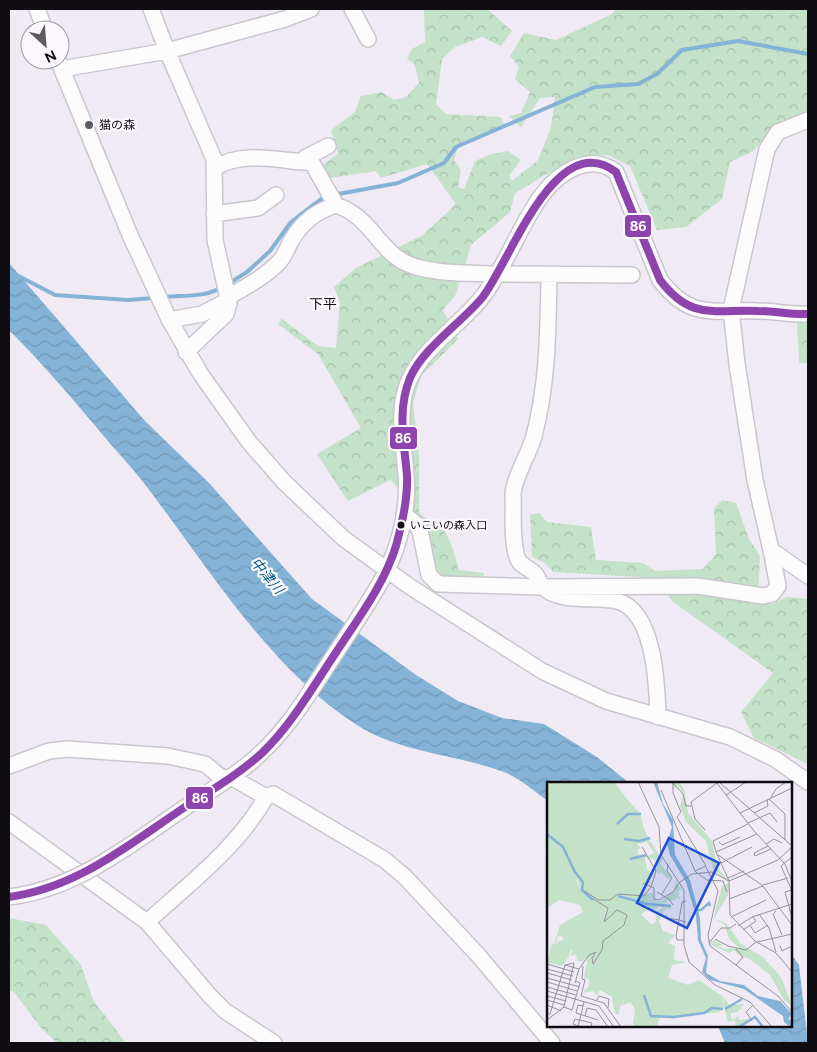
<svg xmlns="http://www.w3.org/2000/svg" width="817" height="1052" font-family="Figtree,'Noto Sans JP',sans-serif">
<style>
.forest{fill:url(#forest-crowns)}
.water{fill:url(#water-waves)}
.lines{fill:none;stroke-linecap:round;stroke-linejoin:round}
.stream{stroke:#85b3d7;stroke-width:4}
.minor-casing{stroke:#cac6cd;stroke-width:18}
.minor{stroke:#fdfcfd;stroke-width:15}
.minor-bridge-casing{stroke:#cac6cd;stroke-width:18;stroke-linecap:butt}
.minor-bridge{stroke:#fdfcfd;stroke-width:15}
.bus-1-casing{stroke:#faf7fd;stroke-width:11}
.bus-1{stroke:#8e44ad;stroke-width:8}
.poi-dot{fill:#5e5a61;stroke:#faf7fd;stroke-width:2}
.bus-dot{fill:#100d12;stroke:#faf7fd;stroke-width:2}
.labels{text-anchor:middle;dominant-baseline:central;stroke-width:4.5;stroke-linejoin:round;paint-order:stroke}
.bus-label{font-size:11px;fill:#100d12;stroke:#faf7fd;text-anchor:start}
.poi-label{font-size:12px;fill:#100d12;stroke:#faf7fd;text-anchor:start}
.neighbourhood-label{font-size:14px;fill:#100d12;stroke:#faf7fd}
.water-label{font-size:14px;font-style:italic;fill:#005885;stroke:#faf7fd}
.inset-river{fill:none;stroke:#85b3d7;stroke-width:2.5}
.inset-road{fill:none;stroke:#96929a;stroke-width:1}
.view{fill:#1d4ed8;fill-opacity:0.15;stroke:#1d4ed8;stroke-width:2.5}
.inset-edge{fill:none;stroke:#100d12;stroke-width:2.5}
.line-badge{stroke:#faf7fd;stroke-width:2}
.badge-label{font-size:14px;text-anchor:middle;font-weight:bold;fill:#fff}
</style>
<defs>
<pattern id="forest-crowns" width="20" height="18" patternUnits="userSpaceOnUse" patternTransform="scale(1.25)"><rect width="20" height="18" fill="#c4e1c9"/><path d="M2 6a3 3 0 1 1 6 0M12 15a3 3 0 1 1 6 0" fill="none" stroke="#a7c0ac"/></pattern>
<pattern id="water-waves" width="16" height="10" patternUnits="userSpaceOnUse" patternTransform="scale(1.25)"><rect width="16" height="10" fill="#85b3d7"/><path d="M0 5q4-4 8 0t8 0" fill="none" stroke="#7299b8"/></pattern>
</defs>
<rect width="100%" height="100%" fill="#efeaf4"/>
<path class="forest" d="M424,9H487L512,31L501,46L482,37L455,47L442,59L436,105L446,114L501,117L504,124L459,144L454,160L461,170L458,187L464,189L475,161L491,154L508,151L521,160L509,176L512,181L538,160L551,128L555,97L540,98L521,127L509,116L521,113L530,92L515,79L519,67L510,56L524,33L556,40L612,14L616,9H808V121L803,114L774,126L753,151L730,162L722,199L686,227L657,230L630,166L608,155L576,157L515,193L510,212L471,245L456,294L443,310L458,339L421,376L413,403L419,456V512C424,519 429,519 435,523C451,534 454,553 459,570L484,573L483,578L441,577L435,571C434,556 432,543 426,529C420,515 414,520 413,502L390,480L348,501L317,454L361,428L318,354L278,324L282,319L318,346L336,348L340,303L334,287L356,268L423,235L456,204L427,164L381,178L376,171L330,178L323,164L338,154L331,130L355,112L361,96L382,92L394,100L406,97L419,83L415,65L407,59L412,49L425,42Z
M808,320V363H799L797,321Z
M722,500L736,503L749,539L760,556L758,602L773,604L787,597L808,599V764L754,738L741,712L773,673L673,602L656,578L553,572L545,563L532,557L530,515L539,513L547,522L591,527L596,560L643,563L655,571L703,569L716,554L714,509Z
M9,918L46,925L81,965L93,1000L126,1043H57L41,1028L14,992L9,990Z"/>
<path class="water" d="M9,263L145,421L209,483L312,599L416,675L458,701L502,718L544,724L597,757L629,783H548V801C534,791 519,778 504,772C456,754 400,753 357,725C274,673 211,572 153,495C137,473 119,454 102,434C72,398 42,363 9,330Z
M791,954L799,965L808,1043H725L718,1026H791Z"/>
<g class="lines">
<path class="stream" d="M333,195L398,183L444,163L456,147L595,87L638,84L657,74L682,50L738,41L808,54
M9,271L55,295L128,300L154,298
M228,284L247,272L270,251L291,222L321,199L327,197
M164,297C183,295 205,298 222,287"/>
<defs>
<path id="minor" d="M37,9L45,30
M352,9L368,39
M58,60L130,235L169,319L200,373L249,442L284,482L343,538L409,586L542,671L606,701L730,737L775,759L808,782
M62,69L167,51L151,9
M808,120L778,132L767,149L731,310L737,364L755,480L771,550L808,576
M215,168C240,151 276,160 304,162L305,158L328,146
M336,205C369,216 377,246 402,261C426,275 471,273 499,274C544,274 588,275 632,275
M214,214L258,208L276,195
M549,276C548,330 548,383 534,436C529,455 516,472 513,493C514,513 511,538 517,557C520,567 531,568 536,575C539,579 540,585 544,588C559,603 597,596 617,601C655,611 657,685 658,717
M228,297C247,286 265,277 280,261C286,254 287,248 291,241C302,222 316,211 336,205L312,163L304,162
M169,320L202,314L229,300
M186,352L226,314L229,303L215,240L214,159L167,51L285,19L311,9
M404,514L416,524L420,531L429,575L438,584L542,587L698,586L763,596L772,594L778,586L771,550
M9,766L49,751L67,749L168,756L205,764L222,778L231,777L266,797C238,847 189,884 147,922L210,996L225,1011L274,1043
M266,797L273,794L385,860L404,876L478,955L552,1043
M183,809C209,791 238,775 261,753C291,725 311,690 333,657C351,629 371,601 386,572C400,544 409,506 406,475C404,449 399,422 404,396C412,353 459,328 483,296C507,265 519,226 542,195C559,172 590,152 616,172L660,280C691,321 714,309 758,311C775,311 791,315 808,314
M9,822L147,922"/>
</defs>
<use href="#minor" class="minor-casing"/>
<use href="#minor" class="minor"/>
<defs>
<path id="minor-bridge" d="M9,897C76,889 128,846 183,809"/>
</defs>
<use href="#minor-bridge" class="minor-bridge-casing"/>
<use href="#minor-bridge" class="minor-bridge"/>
<defs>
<path id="bus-1" d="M9,897C76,888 127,846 182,809C208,792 238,775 262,753C292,724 312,688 335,654C357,620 384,585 396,546C402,523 408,499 407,475C404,442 397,410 410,378C423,348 461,323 482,298C509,265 555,126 616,172L660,280C691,321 714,309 758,311C775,311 791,315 808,314"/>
</defs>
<use href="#bus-1" class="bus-1-casing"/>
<use href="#bus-1" class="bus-1"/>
</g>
<circle class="poi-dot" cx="89" cy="125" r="5"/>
<circle class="bus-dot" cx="401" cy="525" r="4.5"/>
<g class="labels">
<g class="bus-label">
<text x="410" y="525">いこいの森入口</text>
</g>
<g class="poi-label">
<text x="99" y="125">猫の森</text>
</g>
<g class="neighbourhood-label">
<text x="323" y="304">下平</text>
</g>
<g class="water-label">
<text transform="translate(267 576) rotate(50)">中津川</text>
</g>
</g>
<g transform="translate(547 782)">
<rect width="245" height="245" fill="#efeaf4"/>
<path d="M0,0H67L71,9L93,31L98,51L88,61V70L100,83L96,107L63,123L35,115L31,99L25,93L0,103Z" fill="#c4e1c9"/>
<path d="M0,0H67L90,30L102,58L116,78L113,81L124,95L122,98L114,90L111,93L108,78L98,75L99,86L104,91L94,112L105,111L109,119H114L127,109L129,97L131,104L134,105V108L131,109L133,118L130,115L128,118L118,120L125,126L117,128L112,139L116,149L128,153L121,161L128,164L127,178L140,180L125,183L121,196L141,203L152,198L175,214L177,223L176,214L182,223L197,222L191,230L184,231V235L186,238L191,234L192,238L201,237L198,245H189L188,239L181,240L177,224L173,230L112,236L110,245H89L86,242L88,227L83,220L73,224L72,232H68L65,215L53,208L50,214L46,209L36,211L42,204V197L37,196L41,174L35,180L30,179L29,172L23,174L26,168L21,166L14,153L10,155V159L0,163L8,159L13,143L36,130L33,123L12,118L0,126V77L10,63L0,55V50L4,44L6,55H15L31,78L36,79L35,75L40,73L30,39L13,26L0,24ZM100,60L107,71L101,74L92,73L90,69L94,66L90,62ZM36,89V106L44,107L45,116L36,114L27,93ZM112,123L116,126L110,129L108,141L104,142L94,132L103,127L109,128ZM124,0H132L137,7L141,31L165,59L170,84L182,101L181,113L166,138L175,104L182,101L166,87L159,59L139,40L133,24L137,12L130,3L128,7ZM168,137L179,141L194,162L216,175L234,195L245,224L237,218L223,193L203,177L193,174L187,168L182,171L163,162L167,158L176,163L171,164L178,167L193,166L182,157L178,143Z" fill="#c4e1c9" fill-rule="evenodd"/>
<path d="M16,158L24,168L21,176L15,184L1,180L4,163Z" fill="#c4e1c9"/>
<path d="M106,0H110L116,22L126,38L128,73L143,98L153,136L154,158L161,174L159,191L173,199L197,203L211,214L233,219L245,232L241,237L245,239L244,245L237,240L236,234L197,207L163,198L155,190L159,176L151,158L149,134L139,100L123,73L120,62L125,45Z" fill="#85b3d7"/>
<path class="inset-river" d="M70,42L81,32H94M0,52L16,65L28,90L36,100L35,108L46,118M77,57L92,59L103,56M83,77L99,73M71,114L100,122L124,124M149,128H154L162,121L163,124M97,213L104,234L127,235L157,231L165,226L176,227M178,227L195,217M192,245L208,235L216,245"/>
<path class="inset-road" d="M91,0L112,45L114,73L137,108V163L142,180L168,203L203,220L225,245M169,0L207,49L238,82L245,100M172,0L245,64M114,8L148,89M179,13L199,0M224,15L229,7L239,0M222,17L238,32V58M144,24H139L136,12L126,1V11L134,30L130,35L159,84L148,89L150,91M193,31L245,6M207,31L221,24L220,18M201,41L223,31L230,40M158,48L148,37L144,20L170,1M210,52L169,70L182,99L183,133L208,159L229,171L245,190M172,60L175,63L193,55M219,62L227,57L235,61M221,64L207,71L208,74L224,67M169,70L166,59L201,42M171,73L215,103L245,143M245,75L234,84L245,109M174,81L205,65M159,85L171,109L161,153L163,164L231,214L245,230M150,91L160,98L176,99L180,110M181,96L197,89M96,101L107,106V117L112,118L126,110L133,100L145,92L165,90L182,99L231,78L245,65M216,103L241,96M245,108L238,110L245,136M38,109L51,118H63L71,112L97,114L104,105L109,89L95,65M110,110L122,117L126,123M115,112L125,96L120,89L121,82M182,117L216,104M229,129L226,132L235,153M212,132L222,146L229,170M119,133V136L132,138L135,120L139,119M184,135L219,118M203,143L208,151L221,143M191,144L205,135L245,122M196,148L209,139L206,135M168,157L181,164L199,168L209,160M137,158H130L129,154L132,138L139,140M210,160L245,152M162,161L174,146H183L189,142M233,164L235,169L245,164M0,182L27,190M18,183L32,187L28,201M189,183L196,175L189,167M36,184L35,197L38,198L34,214L57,221L74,245M0,187L26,194M32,187L42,173L49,170L45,176L46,182L55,168L56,159L77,143L80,133L70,128L57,140L61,126L46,117M0,191L25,198M0,196L33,205M0,200L30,209M0,205L29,213M0,209L52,224L67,245M0,214L19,219M0,218L17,223M50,218L52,214L62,217L61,226M0,223L14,229M36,224L31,223L29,231L51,238M17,225L25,228L33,201L29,199M0,231L3,232L18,183L27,181L17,225L0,238M38,234L40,226L49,228L61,245M205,239L199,230L206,223M31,244L26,242L28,237L45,241L44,245M31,245L37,220"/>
<path class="view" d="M122,56L172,81L140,146L90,121Z"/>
<rect width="245" height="245" class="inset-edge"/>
</g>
<g class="line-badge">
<rect x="624" y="214" width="28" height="24" rx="5" fill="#8e44ad"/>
<rect x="389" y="426" width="29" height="24" rx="5" fill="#8e44ad"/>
<rect x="185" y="786" width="29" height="24" rx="5" fill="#8e44ad"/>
</g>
<g class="badge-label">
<text x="638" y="231">86</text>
<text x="403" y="443">86</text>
<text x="200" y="803">86</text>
</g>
<rect width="817" height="1052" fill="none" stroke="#100d12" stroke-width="20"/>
<g transform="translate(45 45) rotate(154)"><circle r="24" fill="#faf7fd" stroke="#9c999f"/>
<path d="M0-4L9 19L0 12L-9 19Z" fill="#5e5a61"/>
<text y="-8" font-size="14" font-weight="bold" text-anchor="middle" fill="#100d12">N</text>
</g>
</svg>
